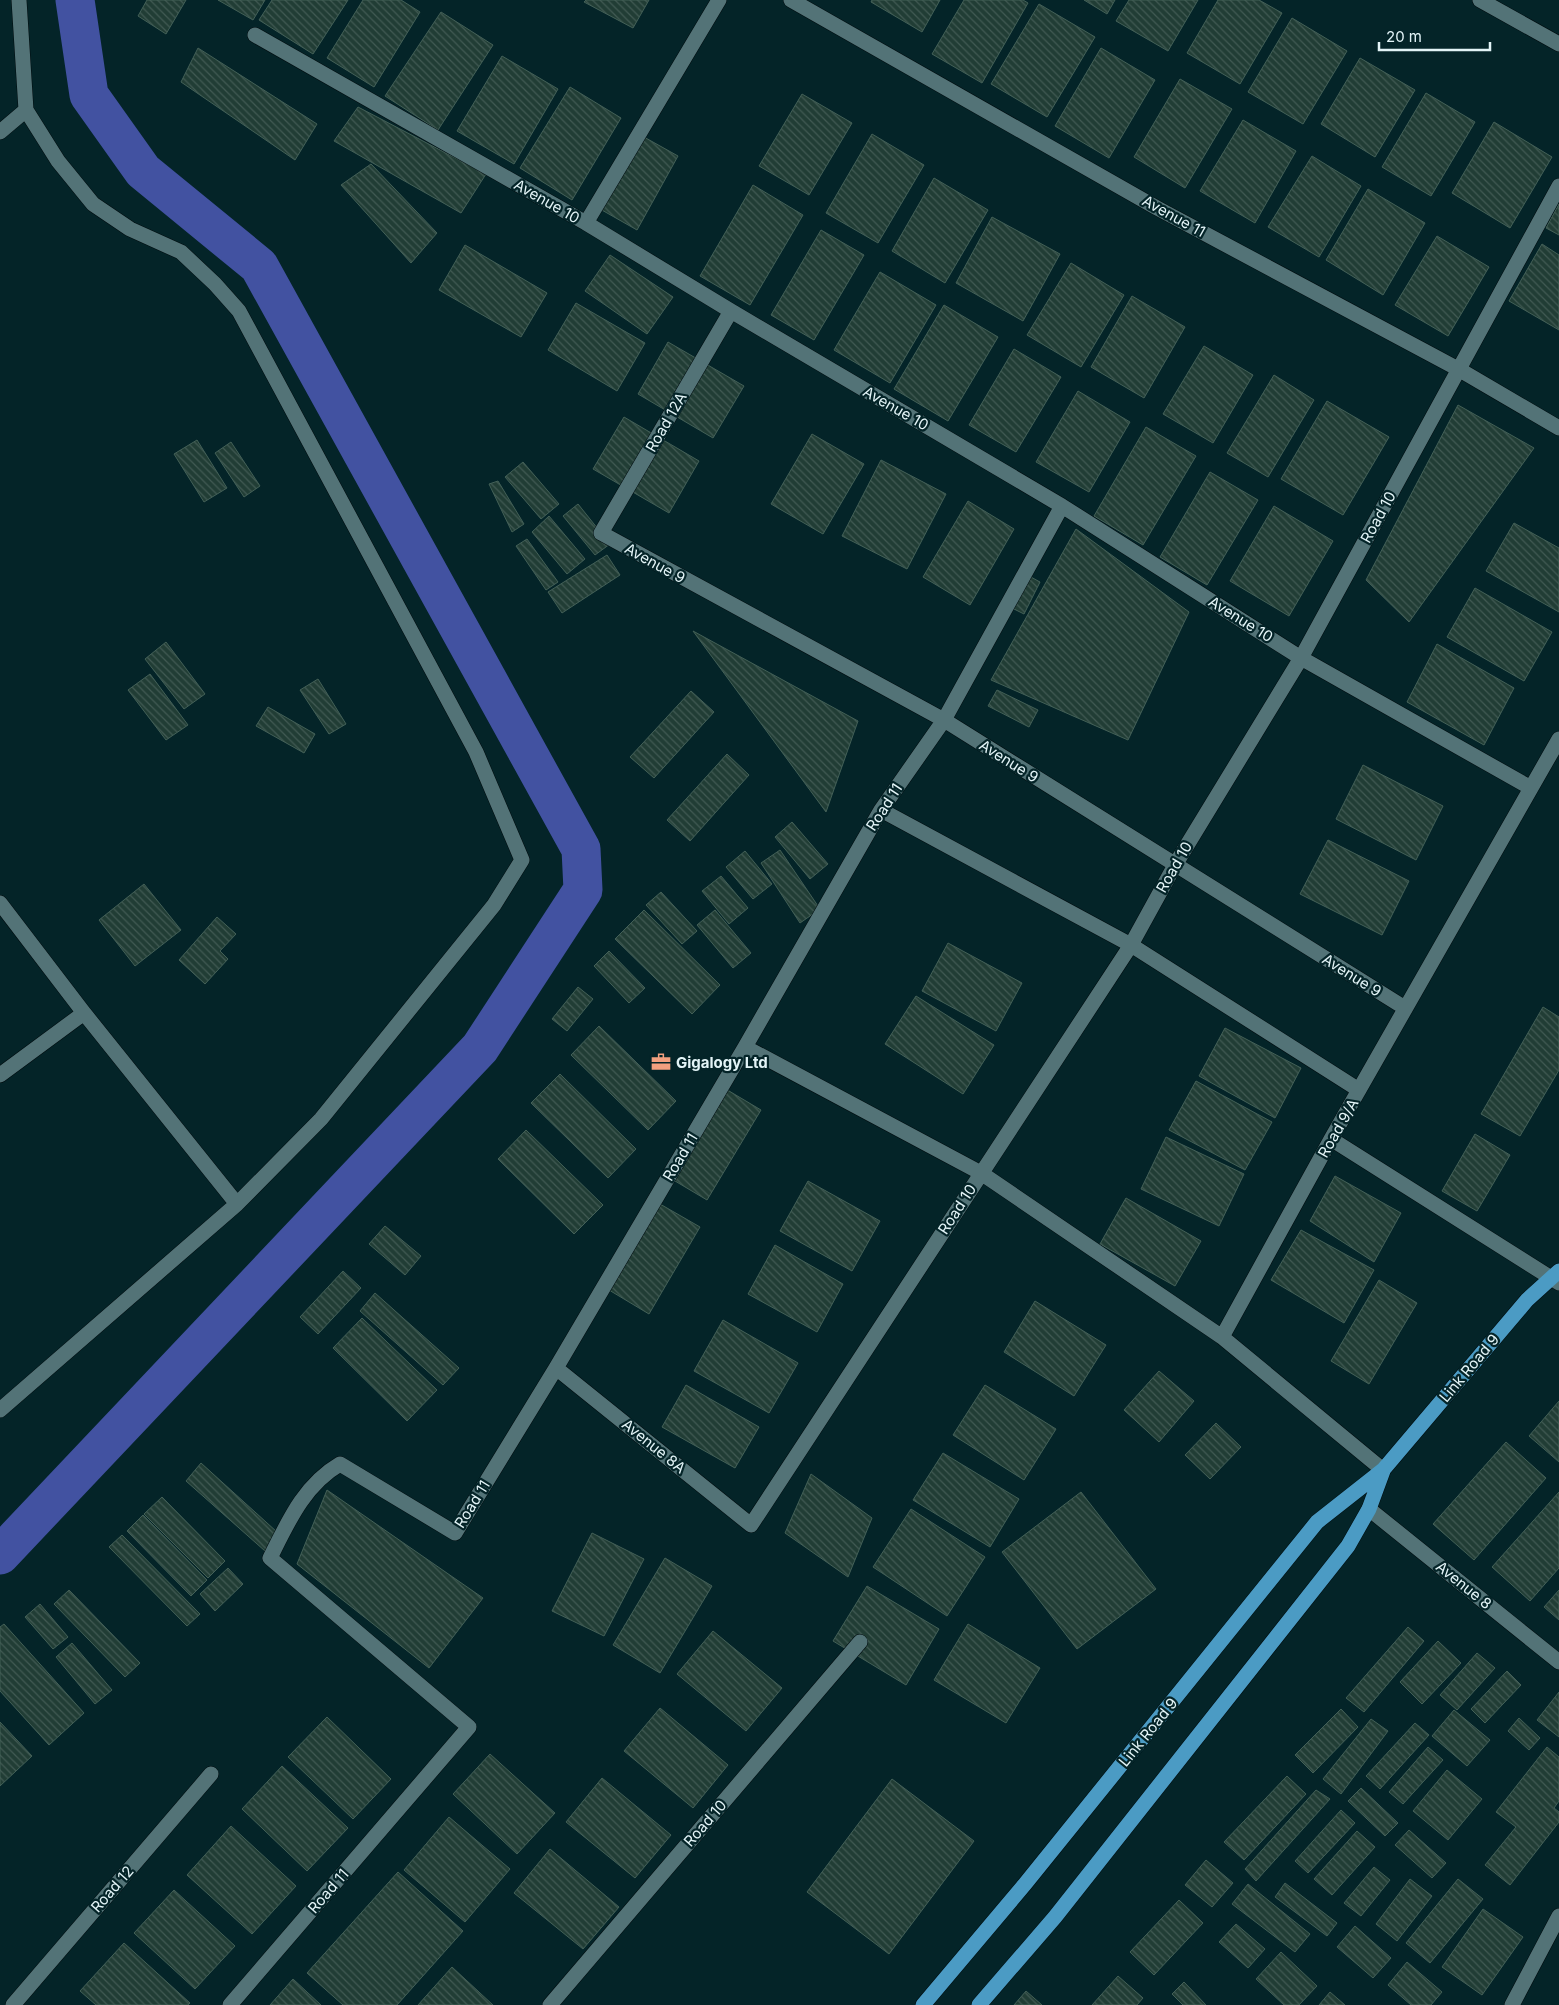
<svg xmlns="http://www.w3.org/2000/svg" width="1559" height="2005" font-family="Inter,sans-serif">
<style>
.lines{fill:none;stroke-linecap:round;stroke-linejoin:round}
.canal{stroke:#4252a1;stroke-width:39}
.building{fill:url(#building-back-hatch);stroke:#436057}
.minor-casing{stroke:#000c0f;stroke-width:16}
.major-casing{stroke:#000c0f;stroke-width:16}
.minor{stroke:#537377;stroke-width:15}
.major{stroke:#4b9bc4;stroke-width:15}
.labels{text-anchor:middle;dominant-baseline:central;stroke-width:4.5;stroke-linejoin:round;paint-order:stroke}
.street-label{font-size:15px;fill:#e3f4f7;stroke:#042428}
.poi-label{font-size:15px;font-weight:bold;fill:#e3f4f7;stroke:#042428;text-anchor:start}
</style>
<defs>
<pattern id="building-back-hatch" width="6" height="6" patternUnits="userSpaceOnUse" patternTransform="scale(1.25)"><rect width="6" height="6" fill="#213d35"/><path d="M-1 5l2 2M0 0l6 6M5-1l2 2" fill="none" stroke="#415a53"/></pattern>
</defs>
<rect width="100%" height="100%" fill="#042428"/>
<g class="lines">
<path class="canal" d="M0,1555L480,1048L583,890L581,849L259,266L143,171L89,95L75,0"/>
</g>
<path class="building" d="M147,0H186L166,34L138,16Z
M218,0H265L253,20Z
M272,0H348L313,54L259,20Z
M363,0H401L420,12L374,87L327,58Z
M586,0H649L633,28L584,2Z
M872,0H940L922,32L871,2Z
M964,0H1023L1028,3L982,83L932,54Z
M1084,0H1115L1107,14Z
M1129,0H1198L1168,51L1116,21Z
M1218,0H1259L1282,13L1240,84L1187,53Z
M1039,4L1095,37L1047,117L991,84Z
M441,12L493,45L438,130L385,96Z
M1292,18L1347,51L1303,124L1248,92Z
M198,48L317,124L295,160L181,82Z
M1101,48L1155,80L1109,158L1055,126Z
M502,56L558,89L514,164L457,131Z
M1360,58L1415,90L1375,157L1321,124Z
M1180,79L1232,109L1185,188L1134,157Z
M570,87L621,118L572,200L520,168Z
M1426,93L1475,122L1431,196L1382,167Z
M802,94L852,123L809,195L759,166Z
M358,107L486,174L461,213L334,141Z
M1243,120L1296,151L1255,223L1200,191Z
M1494,122L1552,157L1510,228L1452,193Z
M635,132L678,156L637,230L593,205Z
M872,134L924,165L878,243L826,213Z
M1312,156L1361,186L1319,257L1268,227Z
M371,164L437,233L411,263L341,185Z
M934,178L988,210L945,283L892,251Z
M753,185L803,215L750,305L700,276Z
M1368,189L1425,223L1383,295L1326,260Z
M1559,204V235L1546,228Z
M992,217L1060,254L1023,321L956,283Z
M821,230L864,255L814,340L771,315Z
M1437,236L1489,267L1448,336L1395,305Z
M1542,244L1559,255V330L1509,301Z
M465,245L547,293L521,337L439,290Z
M610,255L673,297L647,334L585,291Z
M1071,263L1124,295L1081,367L1027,335Z
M880,272L936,305L890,383L834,350Z
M1132,296L1185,327L1144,398L1091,367Z
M576,303L645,343L617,391L548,350Z
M944,305L998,337L948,421L894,389Z
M668,342L744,386L713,438L638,394Z
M1204,346L1253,375L1213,443L1163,414Z
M1014,349L1061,377L1016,452L969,425Z
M1274,375L1314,400L1268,477L1227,453Z
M1078,391L1130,422L1089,492L1036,462Z
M1327,401L1389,437L1343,515L1281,479Z
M1458,405L1534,448L1409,622L1366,580Z
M624,417L699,461L669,513L593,469Z
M1146,427L1196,456L1143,545L1094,516Z
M812,434L864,464L823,534L771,504Z
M197,440L227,488L204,502L174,454Z
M231,442L260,486L244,497L215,453Z
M881,460L946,494L907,569L842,536Z
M523,462L559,504L541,519L505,477Z
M1210,472L1258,500L1207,585L1160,557Z
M498,481L524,524L512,532L489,484Z
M968,501L1014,529L970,605L923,577Z
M578,504L610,544L595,555L563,516Z
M1274,506L1333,541L1289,616L1230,581Z
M549,516L585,559L567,574L532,532Z
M1514,523L1559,548V612L1486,571Z
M1076,529L1189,612L1128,740L991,680Z
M527,539L558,582L546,590L516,546Z
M607,555L620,575L562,613L548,592Z
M1029,576L1040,582L1024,614L1012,608Z
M1475,588L1552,632L1524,681L1447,637Z
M693,631L858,721L826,812Z
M166,642L205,694L184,709L145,659Z
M1437,644L1514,688L1484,745L1407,702Z
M150,674L188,725L166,740L128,690Z
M318,679L346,724L329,734L300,690Z
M997,690L1038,710L1029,727L988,706Z
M691,691L714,712L654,778L630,757Z
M268,707L315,734L304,753L256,726Z
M727,754L749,775L690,841L667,820Z
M1363,765L1443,806L1416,860L1336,819Z
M792,822L828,864L810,879L775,837Z
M1328,840L1409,881L1382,935L1300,894Z
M780,850L820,909L800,923L761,863Z
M745,851L772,884L753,899L726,867Z
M721,876L748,908L729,924L702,891Z
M144,884L181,930L135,966L99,920Z
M661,892L697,931L682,944L646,905Z
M644,910L720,985L692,1014L615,939Z
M715,910L751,953L733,968L697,925Z
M217,917L236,934L220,951L228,959L205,984L179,960Z
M948,943L1022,983L996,1031L922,991Z
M609,951L645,988L629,1003L594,966Z
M578,987L593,999L567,1031L552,1019Z
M916,996L994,1045L963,1094L885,1044Z
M1543,1007L1559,1017V1070L1520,1136L1481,1114Z
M599,1026L676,1101L648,1130L571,1055Z
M1225,1028L1301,1068L1275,1118L1199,1076Z
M560,1074L636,1149L608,1178L531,1103Z
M1196,1081L1272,1122L1245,1170L1169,1130Z
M724,1088L761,1110L707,1200L670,1178Z
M526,1130L603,1205L574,1234L498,1159Z
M1475,1134L1510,1155L1477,1211L1442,1191Z
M1166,1137L1244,1174L1219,1226L1141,1189Z
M1335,1176L1401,1213L1374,1262L1310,1221Z
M808,1181L880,1221L852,1271L780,1231Z
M1126,1198L1201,1241L1175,1286L1100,1244Z
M660,1204L700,1227L649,1314L609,1290Z
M385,1226L421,1256L405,1275L369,1244Z
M1301,1230L1374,1270L1344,1323L1271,1280Z
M775,1245L843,1284L817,1332L748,1294Z
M343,1271L361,1288L318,1334L300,1317Z
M1379,1280L1417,1303L1369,1384L1331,1361Z
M375,1293L459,1368L443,1385L360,1311Z
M1035,1301L1106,1345L1074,1396L1004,1352Z
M362,1318L437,1390L407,1421L333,1348Z
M723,1320L798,1363L769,1413L694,1371Z
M1159,1371L1194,1401L1159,1442L1124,1410Z
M686,1385L759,1427L735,1468L662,1427Z
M985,1385L1056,1429L1024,1480L953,1435Z
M1559,1401V1462L1529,1436Z
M1216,1423L1241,1447L1210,1479L1185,1455Z
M1506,1442L1546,1478L1474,1560L1433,1524Z
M943,1453L1019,1499L990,1547L913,1500Z
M201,1463L277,1532L265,1551L186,1481Z
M811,1474L872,1518L848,1577L785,1533Z
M327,1490L483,1598L429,1668L297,1564Z
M1081,1492L1156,1589L1077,1649L1002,1552Z
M1559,1492V1568L1530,1601L1492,1567Z
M162,1497L225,1561L208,1578L144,1514Z
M911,1509L985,1557L947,1616L873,1567Z
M143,1515L207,1580L191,1596L127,1531Z
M592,1533L644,1559L604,1636L552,1611Z
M122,1535L200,1614L187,1626L109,1547Z
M665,1558L712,1586L660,1673L613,1645Z
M228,1568L243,1584L215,1611L200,1594Z
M867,1586L939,1629L906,1685L833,1641Z
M69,1590L140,1663L125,1677L54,1604Z
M1559,1590V1620L1544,1607Z
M40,1604L68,1637L53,1649L25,1617Z
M4,1624L84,1713L49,1745L0,1691V1627Z
M968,1624L1040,1668L1006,1723L934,1680Z
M1408,1627L1424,1641L1364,1712L1346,1698Z
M713,1631L782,1688L746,1731L677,1674Z
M1438,1641L1461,1663L1422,1704L1400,1682Z
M72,1643L112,1690L95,1704L56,1657Z
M1477,1653L1495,1668L1457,1710L1440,1695Z
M1507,1671L1521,1685L1485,1723L1471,1709Z
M1559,1692V1737L1537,1720Z
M660,1708L728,1765L693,1808L624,1751Z
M1341,1709L1358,1727L1313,1773L1295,1755Z
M1454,1710L1490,1740L1467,1766L1432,1736Z
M327,1717L391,1779L353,1819L288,1757Z
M1519,1718L1540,1738L1529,1750L1508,1731Z
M1371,1719L1388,1731L1341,1794L1323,1779Z
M0,1722L32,1756L0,1786Z
M1415,1723L1429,1735L1380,1789L1366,1776Z
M1428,1747L1443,1760L1403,1804L1389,1792Z
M1547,1747L1559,1757V1801L1554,1808L1559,1812V1822L1510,1885L1485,1865L1516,1827L1496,1812Z
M490,1754L555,1813L517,1854L453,1794Z
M282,1766L348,1828L307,1871L242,1809Z
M1447,1770L1482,1799L1448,1840L1413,1811Z
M1287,1776L1306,1794L1244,1860L1224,1842Z
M602,1778L671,1835L635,1878L566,1822Z
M892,1779L974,1841L889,1954L807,1892Z
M1361,1788L1398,1823L1385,1836L1348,1801Z
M1316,1790L1330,1799L1256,1881L1245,1869Z
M1341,1810L1355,1823L1308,1873L1295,1861Z
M449,1817L510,1869L465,1922L404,1870Z
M231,1826L296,1886L252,1934L187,1875Z
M1409,1830L1446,1863L1432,1878L1395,1845Z
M1357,1831L1375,1847L1332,1895L1314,1879Z
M550,1849L619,1907L583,1949L514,1893Z
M1206,1860L1233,1883L1212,1907L1185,1885Z
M1374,1867L1390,1880L1361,1916L1344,1903Z
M398,1872L463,1931L397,2005H343L307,1973Z
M1410,1879L1432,1896L1397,1941L1376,1924Z
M1458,1879L1483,1899L1430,1963L1406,1943Z
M1285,1883L1337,1923L1327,1936L1275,1897Z
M1248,1884L1310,1934L1295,1952L1232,1904Z
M174,1890L235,1946L195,1989L134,1933Z
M1179,1900L1203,1923L1154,1975L1130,1952Z
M1483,1909L1523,1937L1482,1995L1442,1967Z
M1236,1924L1265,1949L1248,1968L1219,1942Z
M1355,1926L1391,1958L1373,1978L1337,1947Z
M124,1943L190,2003L188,2005H96L80,1991Z
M1281,1952L1317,1986L1299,2005H1284L1256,1979Z
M1407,1962L1442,1992L1431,2005H1411L1388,1985Z
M452,1967L493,2005H418Z
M1118,1976L1143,1998L1137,2005H1092Z
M293,1979L321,2005H270Z
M1184,1982L1206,2005H1183L1172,1994Z
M1026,1991L1042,2005H1014Z
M1330,1992L1345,2005H1319Z"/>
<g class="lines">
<defs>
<path id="minor" d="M791,0L1157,208L1460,370L1559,428
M1480,0L1559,44
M255,35L586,223L731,311L1062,506L1301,658L1531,788
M0,132L26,110
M586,223L719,0
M731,311L601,533L944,720L1405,1008
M881,810L1131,945L1359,1090
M0,903L84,1013L0,1075
M84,1013L237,1204
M745,1047L981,1173L1222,1337
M1331,1139L1559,1283
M556,1368L751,1525L1131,945L1175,865L1301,658L1559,186
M0,1410L237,1204L321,1119L494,905L522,860L476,752L239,311L215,284L181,252L130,229L93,204L58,161L26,110L19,0
M1383,1470L1222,1337L1331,1139L1559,739
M1369,1509L1559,1662
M13,2005L211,1774
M230,2005L469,1727L270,1558C288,1522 304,1485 340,1464L455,1533L556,1368L745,1047L881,810L944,720L1062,506
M550,2005L860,1642
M1512,2005L1559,1916"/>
<path id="major" d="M923,2005L1025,1884L1317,1522L1383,1470L1527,1300L1559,1271
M979,2005L1055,1917L1348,1546L1369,1509L1383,1471"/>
</defs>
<use href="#minor" class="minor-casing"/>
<use href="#major" class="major-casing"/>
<use href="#minor" class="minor"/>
<use href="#major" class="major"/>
</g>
<defs>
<symbol id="office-bare" viewBox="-9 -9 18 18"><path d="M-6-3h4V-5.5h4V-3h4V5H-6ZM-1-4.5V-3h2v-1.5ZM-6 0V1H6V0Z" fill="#f2a07f" stroke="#042428" stroke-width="2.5" paint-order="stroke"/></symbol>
</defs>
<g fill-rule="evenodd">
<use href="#office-bare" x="647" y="1048" width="28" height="28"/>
</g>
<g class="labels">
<g class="street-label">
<text transform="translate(547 201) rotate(30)">Avenue 10</text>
<text transform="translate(1174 216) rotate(29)">Avenue 11</text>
<text transform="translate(896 408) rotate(30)">Avenue 10</text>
<text transform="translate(666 422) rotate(-60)">Road 12A</text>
<text transform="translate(1378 517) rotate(-61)">Road 10</text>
<text transform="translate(655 563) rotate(29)">Avenue 9</text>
<text transform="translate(1241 619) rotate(32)">Avenue 10</text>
<text transform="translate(1009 761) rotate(32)">Avenue 9</text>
<text transform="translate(884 807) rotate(-57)">Road 11</text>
<text transform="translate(1174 867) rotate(-60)">Road 10</text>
<text transform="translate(1352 975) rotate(32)">Avenue 9</text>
<text transform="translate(1338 1128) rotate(-60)">Road 9/A</text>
<text transform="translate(680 1157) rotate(-59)">Road 11</text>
<text transform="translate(957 1209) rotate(-57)">Road 10</text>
<text transform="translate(1469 1368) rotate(-50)">Link Road 9</text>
<text transform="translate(654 1446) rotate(39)">Avenue 8A</text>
<text transform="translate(472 1504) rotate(-58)">Road 11</text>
<text transform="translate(1464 1585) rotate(39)">Avenue 8</text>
<text transform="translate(1148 1732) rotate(-51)">Link Road 9</text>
<text transform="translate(705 1823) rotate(-49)">Road 10</text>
<text transform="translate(112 1889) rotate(-49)">Road 12</text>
<text transform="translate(328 1891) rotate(-49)">Road 11</text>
</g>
<g class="poi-label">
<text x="676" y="1062">Gigalogy Ltd</text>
</g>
</g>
<path d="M1379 42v8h111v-8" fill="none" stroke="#e3f4f7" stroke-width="2.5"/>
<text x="1386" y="42" font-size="15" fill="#e3f4f7" stroke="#042428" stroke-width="4" paint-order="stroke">20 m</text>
</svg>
